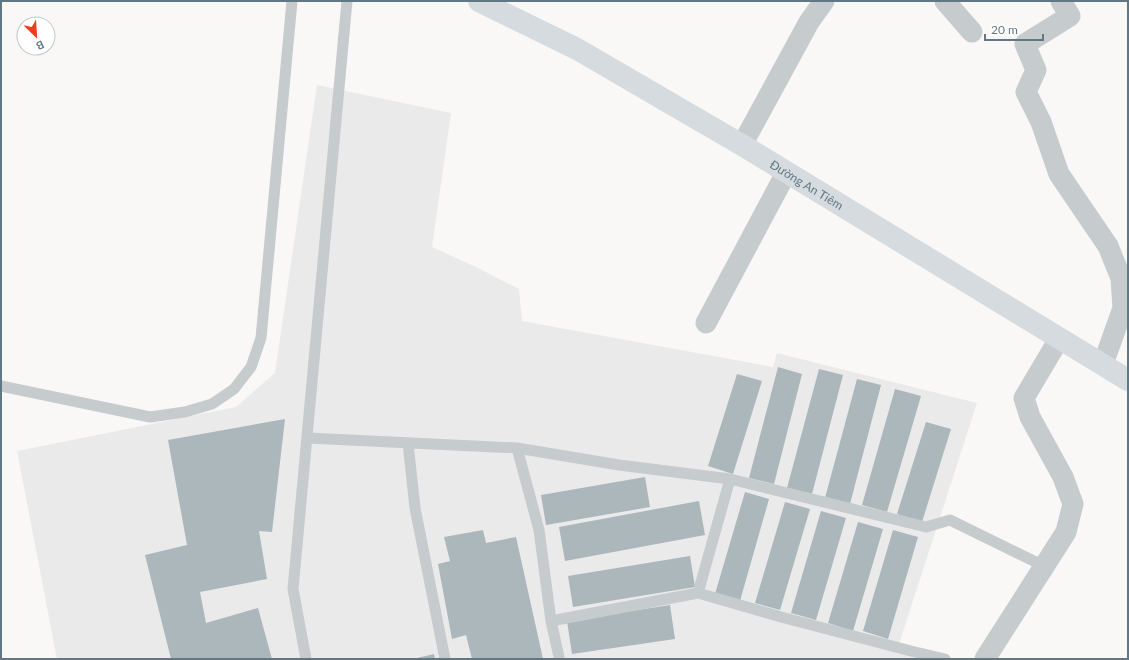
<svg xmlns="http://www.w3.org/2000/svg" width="1129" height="660" font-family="Lato,sans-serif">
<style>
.built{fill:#e9eae9}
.building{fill:#acb7bb}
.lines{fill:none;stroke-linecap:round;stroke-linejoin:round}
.service{stroke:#c6cbce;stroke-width:11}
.minor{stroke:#c6cbce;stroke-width:21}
.trunk{stroke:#d5dbde;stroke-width:22}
.labels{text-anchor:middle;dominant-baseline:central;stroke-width:4;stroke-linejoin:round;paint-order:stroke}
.street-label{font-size:12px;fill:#617783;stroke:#fff}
</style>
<rect width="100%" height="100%" fill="#f9f8f6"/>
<path class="built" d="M317,85L451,113L432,247L476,267L519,289L522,321L773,367L777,353L977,403L899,644L944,659H57L17,451L236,407L275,373Z"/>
<path class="building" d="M778,367L802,374L774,484L749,478Z
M819,369L843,375L812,494L787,488Z
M737,374L762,381L733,474L708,466Z
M857,379L881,385L850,504L825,498Z
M895,389L921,396L887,512L862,505Z
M285,419L272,532L259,531L267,579L200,592L206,623L258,608L272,659H171L145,555L187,545L168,440Z
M926,422L951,429L922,522L897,514Z
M645,477L650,507L546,525L541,495Z
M745,492L769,499L740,601L715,594Z
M699,501L705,535L565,561L559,527Z
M785,502L810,509L780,610L755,603Z
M821,511L846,518L816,620L791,613Z
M858,522L883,529L853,631L828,623Z
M483,530L486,543L516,537L543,659H472L466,635L452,639L438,564L450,561L444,537Z
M893,530L918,537L888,639L863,631Z
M690,556L695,587L573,607L568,576Z
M670,605L675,639L572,654L567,621Z
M434,654L435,659H417V658Z"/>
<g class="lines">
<path class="service" d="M1,386L150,417L185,412L212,404L234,389L251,367L261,338L292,1
M308,438L517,448L539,530L551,621L559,657
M408,443L415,508L445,659
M517,448L619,465L730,479L926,527L950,520L1044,566
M698,593L730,479
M551,621L698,593L781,617L911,651L945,659
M306,659L293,589L347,1"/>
<path class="minor" d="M945,1L972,32
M1061,1L1070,16L1025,44L1036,70L1026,92L1041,122L1059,174L1108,246L1121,278L1123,308L1103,364
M742,145L809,22L824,1
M706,323L786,173
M985,659L1066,532L1073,504L1063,477L1030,417L1024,398L1059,339"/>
<path class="trunk" id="s1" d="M479,1L577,49L742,145L1128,380"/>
</g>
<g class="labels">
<g class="street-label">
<text stroke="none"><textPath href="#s1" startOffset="376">Đường An Tiêm</textPath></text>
</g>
</g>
<rect width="1129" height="660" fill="none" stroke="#617783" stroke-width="4"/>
<g transform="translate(36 36) rotate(155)"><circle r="19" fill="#ffffff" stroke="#c0c9cd"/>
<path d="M0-3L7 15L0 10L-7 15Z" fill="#f13c1d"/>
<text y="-6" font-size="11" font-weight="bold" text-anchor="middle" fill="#617783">B</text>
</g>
<path d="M985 34v6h58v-6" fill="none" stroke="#617783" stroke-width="2"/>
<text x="991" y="34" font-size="12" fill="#617783" stroke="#ffffff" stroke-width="3" paint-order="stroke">20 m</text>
</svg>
